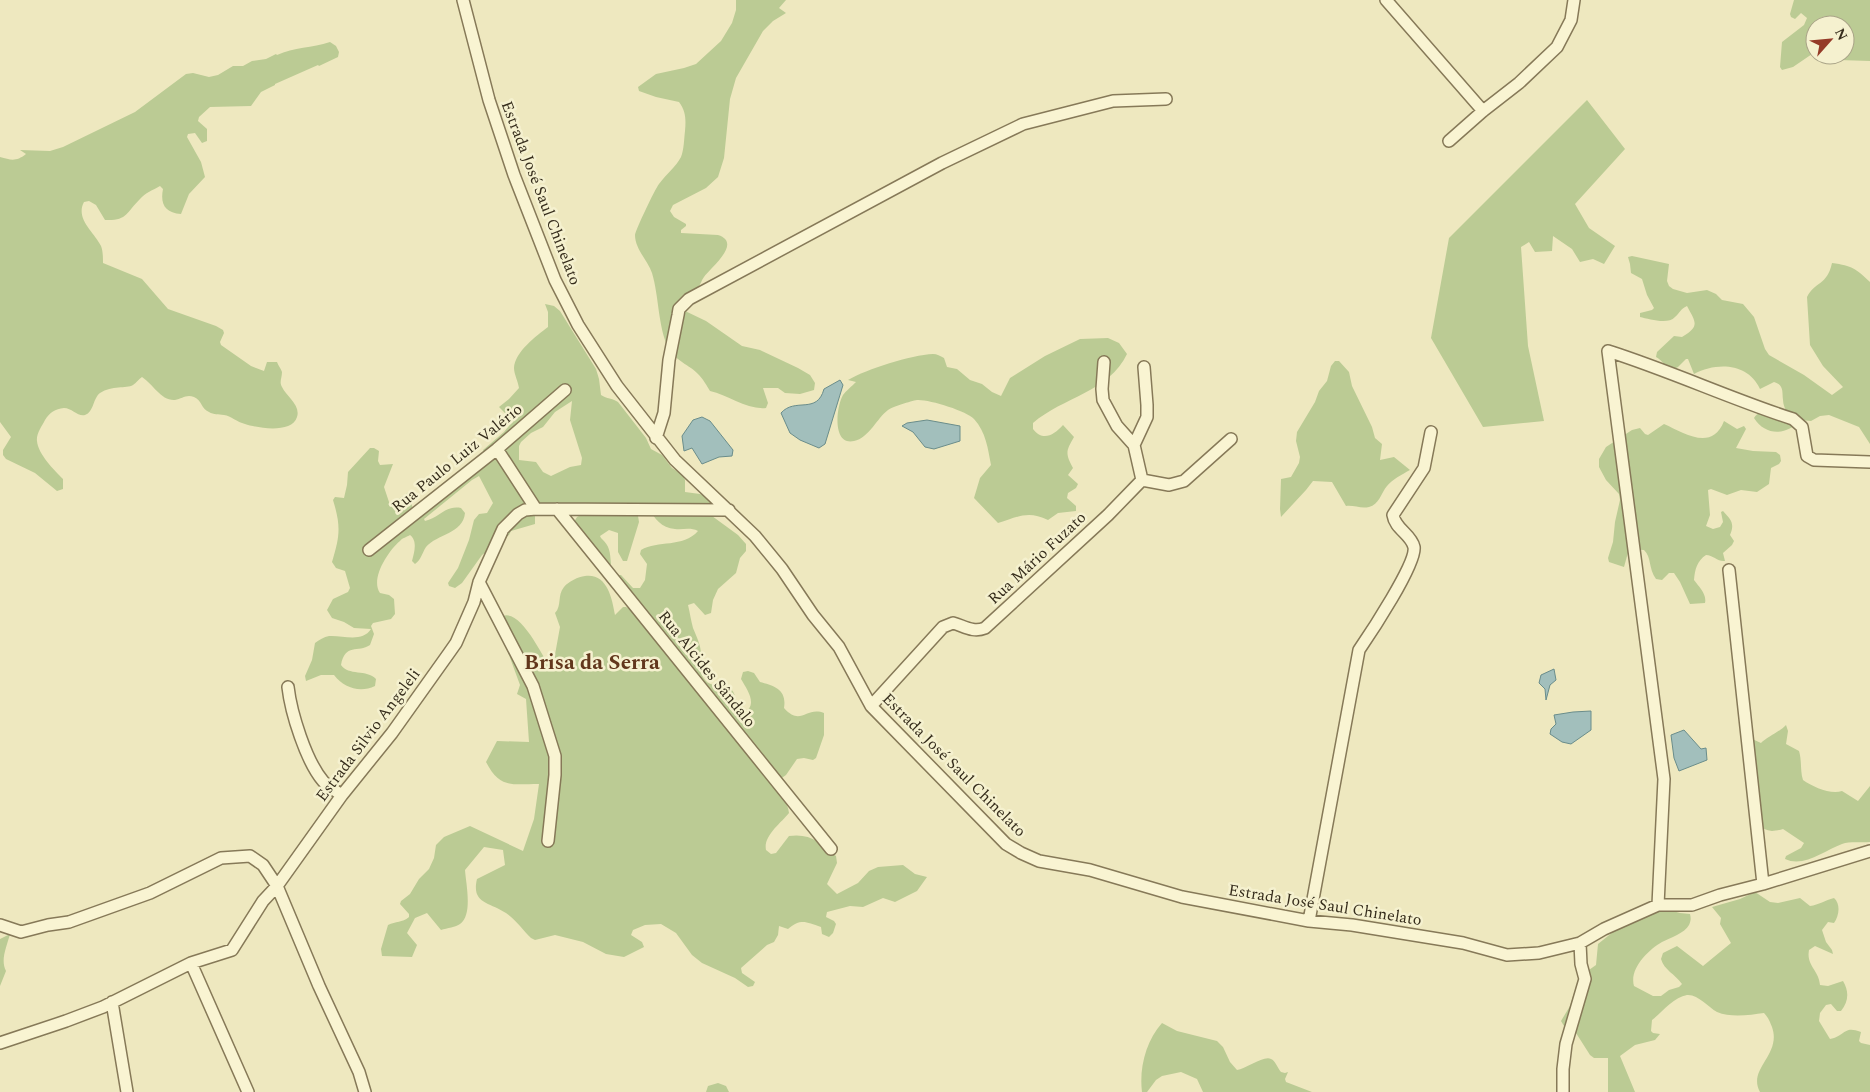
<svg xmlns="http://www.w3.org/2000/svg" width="1870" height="1092" font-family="Spectral,serif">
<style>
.green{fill:#bbcb94;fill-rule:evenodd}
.water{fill:#a2bfbc;stroke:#6a8d8b}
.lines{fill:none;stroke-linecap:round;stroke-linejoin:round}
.minor-casing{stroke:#867958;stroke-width:14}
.minor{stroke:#f9f4d2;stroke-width:11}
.labels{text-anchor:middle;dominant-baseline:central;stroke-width:5;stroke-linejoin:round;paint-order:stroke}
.street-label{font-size:16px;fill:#362d1c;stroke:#f5f1cf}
.district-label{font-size:21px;font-weight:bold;fill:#62371c;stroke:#f5f1cf}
</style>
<rect width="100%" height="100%" fill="#eee8bf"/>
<path class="green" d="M736,0H786L779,8L786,13L773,21L763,31L736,78L730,99L724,158L718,177L706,188L673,205L670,211L674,217L686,224V226L681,230V233L718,235C743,243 710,268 704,277C701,281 701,284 698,287C693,292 687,295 682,299L683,310L706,321L742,346L760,350L798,368L810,375L815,383L814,390L800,394L785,393L778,388H763L768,403L766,408C747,410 728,395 710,391C707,386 703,379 699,375C689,364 676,362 668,347C658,327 659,296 652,273C648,261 635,249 635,235C636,229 655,189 659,184C666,174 676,167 681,157C684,150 684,139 685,131C686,120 686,111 679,102L656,97L639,91L638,87L656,74L684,68L696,64L721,41L732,23L736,10Z
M1794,0H1870V61L1839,60L1829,55H1845V25H1815V52L1793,67L1782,70L1780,67L1782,42L1804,25L1807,18L1801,13L1795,19L1791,17L1790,14Z
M330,42L336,46L339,52L338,57L319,66L318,65L275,84V85L261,92L251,106L210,107L199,117L198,121L207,129V141L202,143L195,133L188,134L187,137L201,162L205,177L189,194L181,214C165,213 160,204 163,189L160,186C153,190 145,193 140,199C126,213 127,221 105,220L96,205L89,201L84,202C75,219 94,232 101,246C103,251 103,258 103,263L142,279L168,309L216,326L223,330L224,333L220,342L221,345L251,366L264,371L267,362H277C278,365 281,369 282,372C282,378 279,382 282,387C286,396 301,405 297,417C292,434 257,428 245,424C237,422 231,416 224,415C218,414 214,415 209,412C201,409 202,400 194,397C186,394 182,399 175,400C161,401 153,384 142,377C139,379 136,383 133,385C126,389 112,385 100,393C93,398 94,412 85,415C78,417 72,408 64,408C55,409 50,412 45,420C42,426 36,434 37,441C38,454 54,470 63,479V489L57,491L35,473L6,459L3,455V450L11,437L0,422V157C11,160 16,162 26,154L20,150L50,151L63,147L135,112L186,74L193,73L209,77L218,75L233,66H243L252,61L266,59L276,54L277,55C294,47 312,48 330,42Z
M1587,100L1625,149L1575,204L1589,228L1615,246L1604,264L1593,259L1580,262L1572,249L1553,236L1552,251L1535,252L1529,242L1521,247L1528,346L1544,421L1483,427L1431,338L1449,238Z
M1632,256L1669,264L1667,281L1669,286L1673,289L1687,293L1707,290L1716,294L1722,300L1743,304L1754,317L1765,349L1769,355L1804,375L1832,395L1843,387L1823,366L1810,345L1807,297C1815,281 1827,286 1832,263C1853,266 1855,268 1870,282V444L1859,427L1829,415L1820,416L1811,421L1800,420C1787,436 1765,436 1754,418C1761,407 1775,412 1787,413C1785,409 1783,404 1783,400C1782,391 1784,385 1774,382L1760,389C1748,363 1717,362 1694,374L1688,359H1686L1678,367L1672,370C1665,367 1663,361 1656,357L1657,352L1674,336L1682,337C1700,326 1696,323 1687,306C1680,309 1680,313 1675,317C1668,325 1649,319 1640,317V313L1652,310L1654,308L1647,295L1642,279L1631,273L1630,264L1628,257Z
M545,304L554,306L560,311L596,369L599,379L601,395C607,399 612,398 618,402L646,438L651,449L662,455L672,468L683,475L685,480V492L700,494L724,503L711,513L712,516L738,535L746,544V551L740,558L736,573L718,589L713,600L711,613L705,615L694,603L688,605C690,613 691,621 693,628C697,638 701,645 701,655C702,664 698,673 706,681C712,688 724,682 731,689C738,696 735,707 742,714C759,706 748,691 741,679L743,672L748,671L754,673L760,682C775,686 787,690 784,708C801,727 806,706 824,713V735L816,758L813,760L804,758L797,759L786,775L776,782C778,794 788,801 789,813C781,823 763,836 766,850L771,854L776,853L789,836C811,833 820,843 836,856L837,863L827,884L837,894L858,883L869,871L878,867L903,865L915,874L927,877L917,891L895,902L883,898L863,907L850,906L827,912L826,917L834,921L836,924L833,933L829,937L822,934L821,927C806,922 801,918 788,929L779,926L778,935L774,942L767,945L741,968L742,973L755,982L753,986L748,987L735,978L702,963L692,955L676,933L661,924L645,925L633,930L631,935L642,942L644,947L624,957L606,954L583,942L555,935L535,940L531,938C523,930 515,919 506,913C490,902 471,904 477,879L505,865L503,850L484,847L465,870C466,884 473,915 460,924C456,927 447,928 441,930L427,913L415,918L407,933L417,945L412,957L382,956L381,949L388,925C396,921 402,923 409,917V914L400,904L401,901L410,894L419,879L429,869L434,858L436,845L444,837L470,826L523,851L534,819L539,784C512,784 500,789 486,762L497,741L529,742L526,699L517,694L520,685L505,644L502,622L503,616C521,609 543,657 552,671L560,627L555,613C562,606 557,595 564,587C569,581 578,577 585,576C607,573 612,598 615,615L623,607H626L646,620L622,584L619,575H621L633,588H640L645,580L647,564L640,554L641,550C658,540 683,548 698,531C690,527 683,530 675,529C661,528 654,518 648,507L631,508L638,516L639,522L627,561H623L618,552V533L609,530L600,536L601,538C610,546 610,552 611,564L607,566L574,522L577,517L592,509L525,508L535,516V524L511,531L509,535L482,555L462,583L455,588L449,586L448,583L458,568L469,540L474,520L479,514L487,513L493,503L479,476L472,480L424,519L425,521C439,518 445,505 461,508L465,513C463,534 437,534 426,547C422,553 421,560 415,564L412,561C414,553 418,541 410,535C407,537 402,538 400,541C388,551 370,579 380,593L389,595L394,599L395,614L391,619L373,623L371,626L374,634L370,645C358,653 345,643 341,665C348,676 367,669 376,679L375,686C360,693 344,688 334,675H321L306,681L305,676L312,660L315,643C319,640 324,637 329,636C343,635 362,643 371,629L354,628L344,622L332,618L327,610L333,599L348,592L350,588L345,571L336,568L332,562C340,536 341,526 333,500L335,497L344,498L347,485L348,472L370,448H374L379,451L378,461L380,465L393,464L384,487L390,505L410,491V500L417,520L462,480L486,455L483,450L504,432L513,421L499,407L509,399L519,388C518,381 514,374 514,368C515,352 536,336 548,327V312ZM572,401L570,420L582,458L581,465L570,467L551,476L543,472L536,462L519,460V446L521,442L531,433L543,427L555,412Z
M1108,338L1119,343L1127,354C1109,392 1063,397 1033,423V429C1043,442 1054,435 1063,425L1074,437C1066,451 1065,453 1073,468L1068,475L1078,484L1076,488L1068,493L1067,498L1076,506V511L1058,513L1048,520C1028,510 1018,517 998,523L974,498L980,478L991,465C988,449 986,432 974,419C967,411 928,399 917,400C911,401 892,407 888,410C877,418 869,438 854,441C832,446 836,407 843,395C846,391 852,386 856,382L848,380C867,369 911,355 933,354C937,354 940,356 944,358L947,367L957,369L970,380L982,384L992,392L1001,396L1010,378L1045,356L1080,339Z
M1335,361H1339L1349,372L1352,386L1372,427L1375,438L1382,444L1380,460L1394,457L1410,470C1401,475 1393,479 1387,486C1381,493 1379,505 1369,507C1361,509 1354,505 1346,506L1332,482L1313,481L1306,490L1281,517L1280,509L1281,479L1291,477L1299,463L1300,457L1296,441L1297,432L1315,402L1319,391L1327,381L1331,366Z
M1724,421L1737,429L1744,426L1746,429L1736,448L1753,451L1776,452L1780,455L1781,461L1779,464L1771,468L1769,484L1757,492L1741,490L1727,495L1711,489L1708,490L1710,515L1706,526L1713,529L1720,527L1723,522L1721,512L1723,511C1731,520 1735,523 1730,535L1734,541L1732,545L1723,553L1725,561C1718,562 1713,555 1706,555C1697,561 1695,569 1694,580C1699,587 1707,594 1705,603L1690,604L1680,582L1674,573H1669L1662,580L1656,579C1648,568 1652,558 1644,550L1629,549L1624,567L1609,562L1608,558L1613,542L1615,522L1620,500L1619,494L1606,480L1599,467V459L1606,447L1632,430L1640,428L1645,434L1648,435L1664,424C1684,433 1712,452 1724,421Z
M1786,725L1788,731L1786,744L1799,751C1802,761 1800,771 1803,780C1813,787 1831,795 1842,791L1858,801L1870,786V842C1861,843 1850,841 1842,844C1825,850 1804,868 1785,859L1786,856L1801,848L1804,843L1783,829C1780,830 1775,831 1772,831C1739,828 1747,763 1747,740L1750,738L1761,743C1767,737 1781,731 1786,725Z
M1755,892L1770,902L1778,903L1800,898L1810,906C1819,905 1825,900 1834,898C1841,904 1839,916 1834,923L1828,922L1822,930L1826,942L1832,950L1833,954L1815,946L1809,950C1806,966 1819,970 1820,985L1828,986L1843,981C1849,991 1849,1001 1841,1011H1837L1831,1004L1826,1005L1820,1013L1819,1021L1830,1039C1846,1036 1843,1025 1861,1032L1859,1041L1861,1043L1870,1045V1092H1760C1747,1069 1782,1055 1772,1027C1770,1022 1768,1017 1764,1013C1750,1015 1731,1018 1717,1012C1708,1007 1698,994 1687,995C1674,997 1661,1013 1652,1020L1651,1031L1653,1033L1660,1034L1655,1040L1635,1045L1620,1056L1635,1092H1608V1058H1594L1590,1055L1576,1033L1564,1026L1561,1021L1570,1006L1579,977L1596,965L1598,944L1623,924L1662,908L1680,913L1690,914C1691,918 1691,921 1689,925C1685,933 1670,938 1662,942C1648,950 1629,969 1634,986L1653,996H1661L1669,990L1679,987L1682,984C1675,974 1664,970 1661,959L1663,953L1677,946L1703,966L1731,943L1720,924L1721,918L1712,907L1740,899Z
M10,934C7,946 0,960 6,971L0,986V939Z
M1162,1023L1177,1031L1217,1041L1223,1047L1230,1062L1237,1070C1246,1069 1264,1055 1271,1059C1275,1060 1278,1069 1281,1072L1285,1073L1288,1072L1285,1079L1286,1082L1312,1092H1203L1197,1079L1181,1072L1162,1076L1156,1080L1147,1092H1142C1139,1068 1146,1041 1162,1023Z
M718,1083L726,1086L729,1092H706L708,1086Z"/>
<path class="water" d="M840,380L843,385L825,444L819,448L800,440L790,433L781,413C795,397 817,415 824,389Z
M702,417L710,421L733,450L732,456L719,457L702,464L692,448L684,451L682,436L693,420Z
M927,420L960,426V441L934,449L925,447L913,432L902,426L907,423Z
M1554,669L1556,680L1550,685L1546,700L1545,689L1539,683L1541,675Z
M1591,711V730L1571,744L1562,742L1550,734L1551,729L1556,724L1554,715L1573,712Z
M1684,730L1701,749L1706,748L1707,760L1679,771L1674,758L1671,735Z"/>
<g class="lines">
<defs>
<path id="minor" d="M463,0L489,100L514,175L555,280L578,325L617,386L675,460L755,536L782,569L813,615L839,647L871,706L1006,844L1021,853L1039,861L1090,870L1182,897L1309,921L1352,925L1463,943L1507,955L1539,953L1580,943L1604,929L1658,905H1692L1720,895L1763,884L1870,851
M1386,0L1483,111
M1449,141L1483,111L1519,83L1557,47L1571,20L1574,0
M1104,362L1102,389L1103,400L1117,426L1134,445L1142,480
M656,438L664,413L669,360L678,315L679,309L689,299L942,163L1023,124L1113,101L1166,99
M1134,445L1147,417V405L1144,367
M497,449L536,509
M557,509L831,849
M369,550L497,449L565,390
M1729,570L1763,884
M479,582L533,686L555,756V775L548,841
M288,687C291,713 306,761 323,781C328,787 336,791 342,795
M871,706L943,627L953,623C964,626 973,633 985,628L1108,515L1142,480L1169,485L1184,481L1231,439
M1658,905L1664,779L1608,351C1671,371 1731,399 1793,419L1802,427L1807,456L1814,460L1870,462
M1309,921L1359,650C1370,634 1417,563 1414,547C1411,534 1395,529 1393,515L1424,468L1431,432
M0,925L21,932L48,925L69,922L150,893L221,858L250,856L263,865L277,886L319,986L359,1072L365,1092
M191,963L248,1092
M112,1002L127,1092
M0,1043L66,1021L103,1007L191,963L232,950L263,901L277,886L342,795L392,733L449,653L456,643L474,602L479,582L503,529L518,514L525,510L536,509L729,510
M1563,1092V1069L1566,1044L1585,979L1581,964L1580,943"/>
</defs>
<use href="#minor" class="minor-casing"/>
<use href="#minor" class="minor"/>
</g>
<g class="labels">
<g class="street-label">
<text transform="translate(541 193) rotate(69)">Estrada José Saul Chinelato</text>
<text transform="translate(457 458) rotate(-39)">Rua Paulo Luiz Valério</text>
<text transform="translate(1037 558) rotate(-43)">Rua Mário Fuzato</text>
<text transform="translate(707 669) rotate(51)">Rua Alcides Sândalo</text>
<text transform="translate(368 735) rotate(-53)">Estrada Silvio Angeleli</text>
<text transform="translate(954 765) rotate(45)">Estrada José Saul Chinelato</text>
<text transform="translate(1325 905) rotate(9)">Estrada José Saul Chinelato</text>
</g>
<g class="district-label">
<text x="592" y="663">Brisa da Serra</text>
</g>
</g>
<g transform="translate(1830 40) rotate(63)"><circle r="24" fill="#f5f1cf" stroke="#a9a387"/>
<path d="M0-4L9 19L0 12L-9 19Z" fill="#953b28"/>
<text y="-8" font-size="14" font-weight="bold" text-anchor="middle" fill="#362d1c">N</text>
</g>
</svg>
